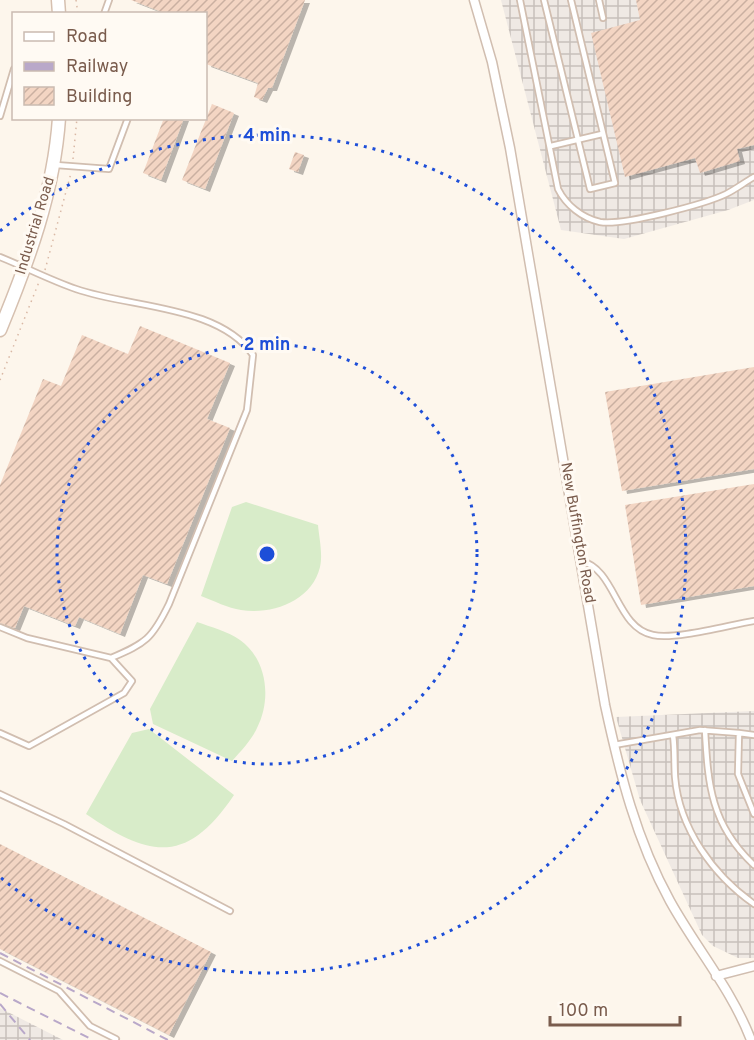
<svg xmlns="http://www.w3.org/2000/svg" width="754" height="1040" font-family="Overpass,sans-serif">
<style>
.industrial{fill:url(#industrial-grid)}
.pitch{fill:#d8ecc9}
.building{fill:url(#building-hatch);filter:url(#shadow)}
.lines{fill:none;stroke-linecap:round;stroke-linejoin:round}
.service-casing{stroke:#d1beb0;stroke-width:8}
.minor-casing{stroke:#d1beb0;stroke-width:11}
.secondary-casing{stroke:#d6c0b0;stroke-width:15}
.path{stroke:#d9b8a5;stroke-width:1.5;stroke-dasharray:1.5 4.5;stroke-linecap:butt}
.service{stroke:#fff;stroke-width:4.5}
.minor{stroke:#fff;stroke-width:8}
.secondary{stroke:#fff;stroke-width:12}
.rail{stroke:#b9a8c9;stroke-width:2;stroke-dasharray:9 6;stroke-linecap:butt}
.ring{fill:none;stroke:#1d4ed8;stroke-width:3;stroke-dasharray:3 6}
.labels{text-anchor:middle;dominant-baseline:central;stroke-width:6;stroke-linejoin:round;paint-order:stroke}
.street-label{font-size:15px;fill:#7a5c4d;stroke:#fffaf3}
.centre{fill:#1d4ed8;stroke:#fffaf3;stroke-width:3}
.ring-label{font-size:18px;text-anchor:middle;font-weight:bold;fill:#1d4ed8;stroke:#fffaf3;stroke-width:6;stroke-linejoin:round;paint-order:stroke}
</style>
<defs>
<pattern id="industrial-grid" width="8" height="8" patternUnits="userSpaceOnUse" patternTransform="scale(1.5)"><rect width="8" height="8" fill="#efe9e4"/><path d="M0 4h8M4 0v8" fill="none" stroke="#c7c0bb"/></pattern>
<pattern id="building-hatch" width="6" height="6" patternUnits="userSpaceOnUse" patternTransform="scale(1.5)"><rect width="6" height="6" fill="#f3d5c3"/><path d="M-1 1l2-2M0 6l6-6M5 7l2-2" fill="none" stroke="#cab0a1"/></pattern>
<filter id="shadow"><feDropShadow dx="5" dy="3" stdDeviation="0" flood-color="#0004"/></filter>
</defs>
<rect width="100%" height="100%" fill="#fdf6ec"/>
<path class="industrial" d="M501,0H754V200L728,210L624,239L561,230Z
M754,711V958H738L713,946L702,935L640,800L616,717Z
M0,1008L63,1040H0Z"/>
<path class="pitch" d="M246,502L318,525C319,537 323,554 320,567C312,601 272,615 241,610C228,608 214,601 201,596L232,507Z
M197,622C211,627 227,631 240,640C267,659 272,699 257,728C251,741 241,751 232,761L153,724L150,709Z
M149,729L234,795C187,865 150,858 86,814L132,733Z"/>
<path class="building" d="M131,0H305L272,88H268L262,100L254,97L258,83L206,64V14H167Z
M636,0H754V145L737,149L740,161L700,173L695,158L625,177L591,33L640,20Z
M212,104L234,113L205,189L182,180Z
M164,118H184L161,180L143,173Z
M295,152L304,155L298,172L289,169Z
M140,326L230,363L207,419L230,428L167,584L143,575L120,634L79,617L75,626L24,606L15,628L0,623V485L43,379L61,386L82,335L128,354Z
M754,367V469L622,491L605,392Z
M754,484V586L641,605L625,505Z
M0,844L211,952L169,1035L0,949Z"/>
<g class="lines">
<defs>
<path id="service" d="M520,0L558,189C566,205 582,218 600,222C623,226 705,204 726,194C736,189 745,182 754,177
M544,0L590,189L615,183L571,0
M599,0L603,18
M104,14L109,0
M0,116L14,69
M551,146L602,134
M56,165L109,169L128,118
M0,257C25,267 50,280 76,289C130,308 219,305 253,355L247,410L169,604C152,639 146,643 111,658
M581,561C616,569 616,628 653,635C675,640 729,625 754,621
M0,627L27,638L111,658L132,681L124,693L29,746L0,733
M705,730C708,785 711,825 754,865
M739,733L754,735
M673,735C675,749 674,763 675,777C679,828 713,875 754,904
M614,745L700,730L739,733L738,774L754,814
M0,794L64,824L230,911
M0,961L59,991L90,1026L116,1039"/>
<path id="minor" d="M474,0L492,62L510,148L605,705C620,774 636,839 670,901C696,948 732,990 751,1040
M716,976L754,966"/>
<path id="secondary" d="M58,0L59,14
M0,330C28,262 54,192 59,118"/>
</defs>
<use href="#service" class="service-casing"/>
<use href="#minor" class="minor-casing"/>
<use href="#secondary" class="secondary-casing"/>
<path class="path" d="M76,0L78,14
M73,159L77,118
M45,270L71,173
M0,380L39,282"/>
<use href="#service" class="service"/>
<use href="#minor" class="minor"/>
<use href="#secondary" class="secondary"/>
<path class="rail" d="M0,953L168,1040
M0,993L93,1040
M0,1004L30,1040"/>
</g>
<g class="ring">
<circle cx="267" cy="554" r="210"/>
<path d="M0 231A419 419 0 1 1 0 877"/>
</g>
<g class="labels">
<g class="street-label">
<text transform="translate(36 226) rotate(-73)">Industrial Road</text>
<text transform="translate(577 533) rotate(80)">New Buffington Road</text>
</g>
</g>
<circle cx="267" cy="554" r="9" class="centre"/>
<g class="ring-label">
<text x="267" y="141">4 min</text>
<text x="267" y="350">2 min</text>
</g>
<rect x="12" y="12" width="195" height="108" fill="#fffaf3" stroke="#cabbb1" stroke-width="1.5"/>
<rect x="24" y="32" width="30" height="9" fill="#ffffff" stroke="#cabbb1" stroke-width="1.5"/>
<text x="66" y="42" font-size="18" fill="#7a5c4d">Road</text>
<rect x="24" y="62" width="30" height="9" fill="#b9a8c9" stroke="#cabbb1" stroke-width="1.5"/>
<text x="66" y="72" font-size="18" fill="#7a5c4d">Railway</text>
<rect x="24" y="87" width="30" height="18" fill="url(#building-hatch)" stroke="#cabbb1" stroke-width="1.5"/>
<text x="66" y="102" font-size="18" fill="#7a5c4d">Building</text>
<path d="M550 1016v9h130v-9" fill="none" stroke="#7a5c4d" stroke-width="3"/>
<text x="559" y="1016" font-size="18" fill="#7a5c4d" stroke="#fffaf3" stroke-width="4.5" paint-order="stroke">100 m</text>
</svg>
